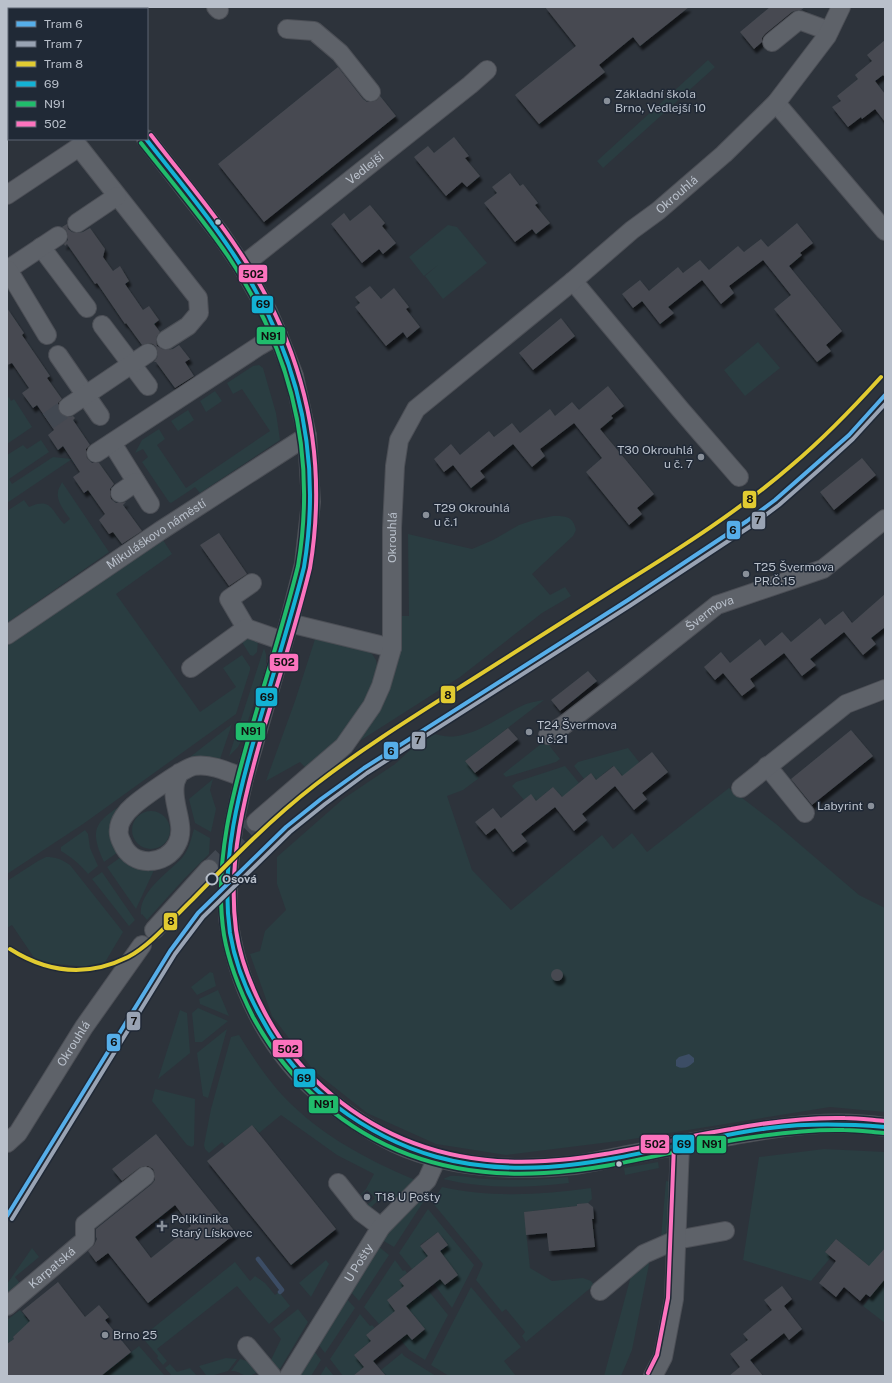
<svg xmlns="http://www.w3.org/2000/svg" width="892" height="1383" font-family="'Public Sans',sans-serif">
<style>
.green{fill:#2a3d41}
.water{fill:#3c4d65}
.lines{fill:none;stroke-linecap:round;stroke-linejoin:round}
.stream{stroke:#3c4d65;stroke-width:4.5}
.building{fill:#464a51;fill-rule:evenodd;filter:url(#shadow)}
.minor-tunnel{stroke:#424851;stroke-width:18;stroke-dasharray:18 9;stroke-linecap:butt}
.minor-casing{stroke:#4c4f56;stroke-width:20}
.minor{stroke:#5e6269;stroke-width:18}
.minor-bridge-casing{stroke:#4c4f56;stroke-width:20;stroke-linecap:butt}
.minor-bridge{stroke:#5e6269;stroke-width:18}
.bus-1-casing{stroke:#202936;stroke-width:7}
.bus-2-casing{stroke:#202936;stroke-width:7}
.bus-3-casing{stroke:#202936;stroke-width:7}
.bus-1{stroke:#13b2d5;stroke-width:4}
.bus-2{stroke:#20bc6c;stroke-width:4}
.bus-3{stroke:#fc73be;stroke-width:4}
.tram-1-casing{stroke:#202936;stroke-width:7}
.tram-2-casing{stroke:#202936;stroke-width:7}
.tram-3-casing{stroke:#202936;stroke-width:7}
.tram-1{stroke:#56aee9;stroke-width:4}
.tram-2{stroke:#99a3b3;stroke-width:4}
.tram-3{stroke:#e1cb31;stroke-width:4}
.poi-dot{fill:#888f99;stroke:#202936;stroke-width:1.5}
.bus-dot{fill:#b9c0cb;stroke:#202936;stroke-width:1.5}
.stop-dot{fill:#202936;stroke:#b9c0cb;stroke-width:2}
.labels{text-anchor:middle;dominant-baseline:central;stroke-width:3;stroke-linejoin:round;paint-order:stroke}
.poi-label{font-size:12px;fill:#b9c0cb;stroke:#202936;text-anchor:start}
.street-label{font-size:12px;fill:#b9c0cb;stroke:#202936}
.stop-label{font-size:12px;font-weight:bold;fill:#b9c0cb;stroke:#202936;text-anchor:start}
.line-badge{stroke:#202936;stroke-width:1.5}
.pale-badge-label{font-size:11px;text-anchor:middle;font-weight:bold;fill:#111}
</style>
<defs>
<filter id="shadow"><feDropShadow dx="2.5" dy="4.5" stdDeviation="1" flood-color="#0009"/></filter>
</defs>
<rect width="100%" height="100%" fill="#2d333b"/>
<path class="green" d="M708,60L715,67L603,168L597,161Z
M448,225L457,227L487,263L443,299L425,276L438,265L424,276L409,257Z
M758,342L780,368L745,396L724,370Z
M259,365L263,368L276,413L280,440L200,493L195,487L171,503L169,502L142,462L148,457L143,449L135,453L142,440L159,429L165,439L157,445L186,488L270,431L242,389L233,394L227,383L253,366Z
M215,391L222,401L206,412L200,401Z
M9,397L11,401L14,399L32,427L7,444V398Z
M188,410L194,420L178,431L171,421Z
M41,440L49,452L9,479L12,484L53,457L72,459L7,503V455L23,445L27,449Z
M62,482L109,552L7,623V511L24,500L29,507C51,497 51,510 64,524L70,519C65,512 56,501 58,492C58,489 61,485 62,482Z
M553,516C566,516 573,516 576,530L573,536L532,574L550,595L565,587L571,596L542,613L460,677L358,742L383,702L398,651L401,616H409L408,534L472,549L493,540L519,525L534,520Z
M163,540L172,554L116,594L200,712L236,687L223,668L242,655L250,667V670L236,714L83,824L7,874V646Z
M316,636L365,649L372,654L376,660L378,670L369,696L346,732L306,768L300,762L266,781L295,701Z
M248,639L258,641L257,652L253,656L250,655L242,642Z
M264,648L266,654V666L242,739L238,747L229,756Z
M544,700L465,761L479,778L463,790L447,796L472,870L511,910L602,835L613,849L632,833L647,852L729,788L776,824L859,895L885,908V1112L830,1107L626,1140L506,1155L436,1144L367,1113L314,1071L272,1016L250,954L260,951L265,931L286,910L277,884V857L343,799L395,764L419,742L435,734C467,745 498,716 526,704C531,702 538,701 544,700Z
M232,724L220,759L180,765Z
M546,740L552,749L560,759L556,762L506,777L503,774Z
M628,748L639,762L624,778L613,766L596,780L591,773L584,779L574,766L578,762Z
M565,766L579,783L564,799L553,787L536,801L531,795L524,800L512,786L516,782Z
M213,779L210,790L216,809L211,832L195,823L189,799Z
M127,801L118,852L104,862C87,826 98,821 127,801Z
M132 830a19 19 0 1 1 38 0a19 19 0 1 1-38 0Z
M194,829L210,838L209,854L184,879L147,920L142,914L141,915C138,892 169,872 182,858C189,850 191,839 194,829Z
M85,830L88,834L90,848L98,866L88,874C80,864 71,857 61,851V847Z
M46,857C56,857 61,859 70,865L123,932L104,964L88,967L37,962L12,925L7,928V881L38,861Z
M121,857C134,866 138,870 154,870L136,909L107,867Z
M102,872L135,920L129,926L92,879Z
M210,972L213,973L216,986L197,995L191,987Z
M218,990L229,1016L200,1004L199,999Z
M198,1008L228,1021L202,1042H195L192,1013Z
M180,1010L187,1013L190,1053L158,1079Z
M227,1029L208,1098L203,1096L197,1053Z
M239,1035C250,1053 262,1071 276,1088C313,1131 363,1158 415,1180L413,1185L396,1202L380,1199L368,1210L367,1205L375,1198L367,1190L359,1197V1196L366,1189L374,1174L337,1155L281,1115L259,1133L252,1125L225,1146L222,1142L209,1153L205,1149L204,1145L211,1109L231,1037Z
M155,1089L195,1099L194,1145L192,1147L187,1145L152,1101Z
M824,1149L885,1152V1323L863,1306L885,1279L836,1239L825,1252L831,1257L811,1281L743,1260L759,1157Z
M658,1162L659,1168L625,1175L624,1168Z
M450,1176C462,1175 474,1179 487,1179C514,1181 541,1180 568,1177L569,1183C526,1188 485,1189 443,1179Z
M666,1181L672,1182L667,1230L665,1234L661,1238Z
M442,1187C492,1198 541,1195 591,1188L592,1199L588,1203L577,1204V1206L524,1212L530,1268L552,1281L583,1278L591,1281L594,1285L526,1342L522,1336L525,1332L506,1309L502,1312L476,1280L483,1264L432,1202Z
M429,1190H431L394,1247L382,1240L388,1229Z
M428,1209L474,1265L452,1308L434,1284L440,1279L445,1285L458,1275L440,1251L448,1245L438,1232L420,1245L430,1258L412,1269L399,1253Z
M378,1246L389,1255L359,1301L350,1291Z
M32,1248L39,1257L15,1277L22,1286L7,1298V1284Z
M650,1259L632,1350L621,1376H604L632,1272Z
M326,1260L329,1264L311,1297L299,1283Z
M395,1260L403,1271L405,1270L407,1273L399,1280L404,1286L387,1300L397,1313L379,1324L364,1307Z
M235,1262L250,1281L255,1276L265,1283L275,1295L279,1292L290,1306L269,1324L237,1286L157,1349L167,1361L163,1365L157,1358L158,1356L142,1337Z
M471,1287L521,1347L504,1361L516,1376H449L431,1365Z
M427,1289L448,1315L425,1360L409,1350L400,1339L407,1334L412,1340L425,1330L406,1306Z
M346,1298L355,1308L325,1353L318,1344Z
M298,1309L308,1322L280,1369L272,1365L271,1360L281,1339L273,1329Z
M20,1310L30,1322L19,1335L17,1333L13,1337L14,1339L7,1344V1320Z
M360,1314L370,1326L372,1325L375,1328L366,1335L371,1341L354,1355L364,1367L353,1376H343L330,1359Z
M139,1346L165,1376H101Z
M314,1351L321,1360L311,1376H299Z
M402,1353L404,1356L436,1376H386L381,1370Z
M226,1358L237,1359L228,1371L211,1376L206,1375L199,1366Z
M240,1359L247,1361L260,1371C255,1373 249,1378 244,1375C238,1373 238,1371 231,1371Z
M170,1364L177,1372L190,1368L197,1376H172L165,1368Z
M326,1366L334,1376H320Z"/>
<path class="water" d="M689,1054L694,1058V1062C689,1067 683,1070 676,1066V1060L679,1057Z"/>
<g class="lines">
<path class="stream" d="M258,1259L282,1290L280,1292"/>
</g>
<path class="building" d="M545,7H689L640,46L633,37L599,65L605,72L539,124L515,95L576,46Z
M770,7H805L801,10H797L792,12L765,34L762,38V42L754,49L740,32Z
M885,40V77L883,75L875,81L885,94V122L875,109L862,119L861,117L848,127L832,107L841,101L837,96L858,79L855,75L872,61L867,55Z
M338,67L363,99L367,102H372L377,100L380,96L396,116L264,222L218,164Z
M454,137L469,156L465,158L480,176L467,187L462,182L446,196L414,157L428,146L434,153Z
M510,173L520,186L523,184L538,203L535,205L550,223L536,234L532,229L515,242L484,203L497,193L492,187Z
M370,205L385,223L382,226L396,243L383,254L379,249L362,263L331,224L344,213L350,221Z
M797,223L813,243L800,253L802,255L789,266L842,331L826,345L831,351L817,362L774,309L791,295L763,260L729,286L734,293L721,304L702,280L668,307L674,313L660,324L642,301L633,308L622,294L640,280L649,291L678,267L683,273L700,260L709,270L738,246L744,252L761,239L768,247Z
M67,224L68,229L72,232L77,233L83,232L90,228L105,249L103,257L113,271L120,266L129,281L125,284L143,310L149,306L159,320L154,324L160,332L157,336L156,340L157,346L162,349L166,350L173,349L179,345L190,359L185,362L194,376L175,388L156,362H154L157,358L158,353L156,347L153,344L148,343L142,345L126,323L125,324L97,283L95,284L67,244L65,246L64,244L68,240V235L66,230L62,227Z
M370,286L381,299L394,288L409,307L406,309L420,327L407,338L403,332L386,346L355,307L360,303L355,297Z
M7,308L24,333L22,335L50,376L47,378L62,399L58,403V407L59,413L64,417H69L73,416L75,418L73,420L90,445L86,449V453L87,458L92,463H99L114,484L110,489V494L111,499L116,503H121L126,502L123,505L142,531L122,544L113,532L109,534L99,520L105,514L88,490L84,493L73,477L80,472L63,446L58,450L48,435L54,430L37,405L33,408L22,393L29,388L12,363L7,365Z
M561,318L575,336L533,370L519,353Z
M608,386L624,406L611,416L613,418L600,429L654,494L637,508L642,514L629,525L586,472L602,458L574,423L540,449L545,456L532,467L513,444L480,471L485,477L471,488L453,465L444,472L434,459L451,444L460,455L489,431L494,437L512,423L520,433L550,409L555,416L572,402L579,410Z
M862,458L876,475L834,510L820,492Z
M219,533L247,574L229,586L200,545Z
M885,594V627L871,638L876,644L863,655L844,632L810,659L816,665L802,676L784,653L750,679L755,686L742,696L723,673L715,680L704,667L721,652L730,663L760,639L765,646L782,632L791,642L820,618L825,625L843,611L852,623Z
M588,671L597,681L560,711L551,700Z
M508,728L518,739L475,773L465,761Z
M851,730L873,756L812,805L791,779Z
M652,752L668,772L642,793L647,799L634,810L615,786L582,814L587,820L574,831L555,807L521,834L527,841L513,852L495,828L486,835L475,822L493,808L501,818L531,794L536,801L553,787L562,797L591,773L596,780L614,766L622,776Z
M551 975a6 6 0 1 1 12 0a6 6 0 1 1-12 0Z
M252,1125L336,1229L291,1265L207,1161Z
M156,1134L236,1233L148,1303L108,1253L96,1262L88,1251L94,1245L97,1239L96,1237V1229L152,1184L155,1180V1174L153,1169L148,1166H144L139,1168L122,1181L112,1169ZM175,1205L191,1226L151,1258L135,1237Z
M588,1203L593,1207L594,1219H592L595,1247L549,1251L547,1233L526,1235L524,1212L577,1206V1204Z
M438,1232L448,1245L440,1251L458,1275L445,1285L440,1279L406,1306L425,1329L412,1340L407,1334L373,1361L386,1376H353L364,1367L354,1355L371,1341L366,1335L395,1311L387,1300L404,1286L399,1280L428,1256L420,1246Z
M836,1239L869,1266L885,1248V1279L870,1297L866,1294L860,1301L844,1287L836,1297L819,1283L836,1261L825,1252Z
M58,1282L85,1317L99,1305L109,1317L105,1320L131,1352L101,1376H7V1344L14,1339L13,1337L30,1321L22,1311Z
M782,1286L792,1299L784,1306L802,1329L789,1340L784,1333L750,1360L763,1376H729L740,1367L730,1354L748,1340L743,1334L772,1310L764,1300Z"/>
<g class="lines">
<path class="minor-tunnel" d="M48,421L68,407
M209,869L256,822"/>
<defs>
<g id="minor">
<path d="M70,7V9"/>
<path d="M216,7L219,10"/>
<path d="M136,9L138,7"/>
<path d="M287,29L314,31L340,53L371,92"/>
<path d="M772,42L799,20L829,31"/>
<path d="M7,95L9,94"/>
<path d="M776,103L885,231"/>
<path d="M146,139L221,235L242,266L268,312L278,335L294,376L307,436L311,502L304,564L289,623L244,778L236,814"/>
<path d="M7,195L79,147L198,298L199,313L188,326L166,340"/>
<path d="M77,223L117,196"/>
<path d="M41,247L87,308"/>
<path id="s1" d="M242,266L470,85L487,70"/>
<path d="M7,270L58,236"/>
<path d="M8,270L47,335"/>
<path d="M573,281L680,409L739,477"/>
<path d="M102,325L148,386"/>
<path d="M58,355L100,416"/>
<path d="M68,407L148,353"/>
<path d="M112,443L150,504"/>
<path d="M96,453L259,346L278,335"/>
<path d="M120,493L136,482"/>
<path d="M289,623L392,648"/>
<path d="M246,628L229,599L252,583"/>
<path id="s2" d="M7,635L160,531L307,436"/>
<path d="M191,668L246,628L283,641"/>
<path id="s3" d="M548,735L564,725L630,674L717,605L823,569L885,519"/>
<path d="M767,766L805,813"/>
<path d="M179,773C178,777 175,781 175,784C171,804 187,826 177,844C166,866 132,868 122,843C120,839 118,833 119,829C119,821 127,811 133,806C142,798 184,768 194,766C210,763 229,772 244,778"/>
<path d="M741,788L846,704L885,689"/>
<path id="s4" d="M256,822L344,746L372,706L381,686L392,648V528L395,466L399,440L416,409L573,281L632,230L658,211L724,154L776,103L827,36L841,7"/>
<path d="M228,917C236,983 268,1049 319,1093C343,1113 377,1136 406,1148C459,1169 519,1171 575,1165C590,1163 606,1159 622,1156C659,1149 697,1141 735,1135C784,1126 835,1119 885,1127"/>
<path d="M154,930L209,869"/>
<path id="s5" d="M7,1143L18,1133L84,1027L142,945"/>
<path d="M338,1183L361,1212L381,1227"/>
<path d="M600,1291L644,1254L676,1240L725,1231"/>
<path id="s6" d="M7,1306L85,1240V1224L145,1176"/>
<path d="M247,1346L272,1376"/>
<path id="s7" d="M289,1376L381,1227L427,1180L437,1158"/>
<path d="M653,1376L663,1357L674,1299L680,1145"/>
</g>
</defs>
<use href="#minor" class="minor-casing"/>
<use href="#minor" class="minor"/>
<defs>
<path id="minor-bridge" d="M228,917C227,882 229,848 236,814"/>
</defs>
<use href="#minor-bridge" class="minor-bridge-casing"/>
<use href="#minor-bridge" class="minor-bridge"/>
<defs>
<path id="bus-1" d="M146,139C175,176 206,212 232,252C297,348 323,452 304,567C291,619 274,671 259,723C239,790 220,861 230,933C235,963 247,993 262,1019C280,1053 305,1083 336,1106C401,1155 467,1172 548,1167C623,1162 695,1138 770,1128C808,1123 846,1124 885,1127"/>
<path id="bus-2" d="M141,143C170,180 201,216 228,256C291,350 317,453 298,566C285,619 268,671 253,723C233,791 213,863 224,935C229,964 240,991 253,1017C271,1050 293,1078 322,1103C386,1158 461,1178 544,1173C608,1170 671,1151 734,1140C770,1134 807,1129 844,1130C857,1130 871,1132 884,1133"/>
<path id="bus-3" d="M151,135C180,173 211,209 237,248C303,345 329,453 310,568C297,622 280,675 264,728C245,793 227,861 236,930C240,959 251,986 264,1011C281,1044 303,1071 332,1095C394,1147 465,1166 545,1161C608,1158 669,1139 731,1129C769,1122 807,1117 845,1118C858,1118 872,1120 885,1121
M648,1373L657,1355L668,1298L674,1145"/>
</defs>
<use href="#bus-1" class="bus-1-casing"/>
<use href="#bus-2" class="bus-2-casing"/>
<use href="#bus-3" class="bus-3-casing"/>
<use href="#bus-1" class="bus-1"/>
<use href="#bus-2" class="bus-2"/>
<use href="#bus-3" class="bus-3"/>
<defs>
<path id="tram-1" d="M7,1216L170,951L198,913L286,827L321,799L364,768L628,600L747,521L775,500L849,435L885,395"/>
<path id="tram-2" d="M12,1219L175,954L203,917L290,832L325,804L367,773L631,605L751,526L779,505L820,469L853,439L885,404"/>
<path id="tram-3" d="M10,949C48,973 88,977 128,957C151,945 174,917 193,899C232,859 271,819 315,785C364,747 416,715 468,682C520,649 572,616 624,583C682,547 740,510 792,465C824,438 853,408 881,377"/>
</defs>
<use href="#tram-1" class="tram-1-casing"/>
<use href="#tram-2" class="tram-2-casing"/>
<use href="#tram-3" class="tram-3-casing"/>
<use href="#tram-1" class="tram-1"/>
<use href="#tram-2" class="tram-2"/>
<use href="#tram-3" class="tram-3"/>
</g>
<g class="poi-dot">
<circle cx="607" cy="101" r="4"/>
<circle cx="701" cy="457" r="4"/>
<circle cx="426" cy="515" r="4"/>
<circle cx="746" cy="574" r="4"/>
<circle cx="529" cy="732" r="4"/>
<circle cx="871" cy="806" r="4"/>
<circle cx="367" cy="1197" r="4"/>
<path d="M160 1220h4v4h4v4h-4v4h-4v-4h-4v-4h4z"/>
<circle cx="105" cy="1335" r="4"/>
</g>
<g class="bus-dot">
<circle cx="218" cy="222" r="3.5"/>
<circle cx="619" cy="1164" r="3.5"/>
</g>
<circle class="stop-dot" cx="212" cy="879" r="5.5"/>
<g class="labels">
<g class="poi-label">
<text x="615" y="94">Základní škola<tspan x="615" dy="14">Brno, Vedlejší 10</tspan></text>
<text x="693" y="450" text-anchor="end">T30 Okrouhlá<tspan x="693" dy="14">u č. 7</tspan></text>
<text x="434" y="508">T29 Okrouhlá<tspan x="434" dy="14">u č.1</tspan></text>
<text x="754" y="567">T25 Švermova<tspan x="754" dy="14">PR.Č.15</tspan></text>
<text x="537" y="725">T24 Švermova<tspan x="537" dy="14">u č.21</tspan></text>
<text x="863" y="806" text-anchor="end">Labyrint</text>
<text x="375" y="1197">T18 U Pošty</text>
<text x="171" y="1219">Poliklinika<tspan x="171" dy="14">Starý Lískovec</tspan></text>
<text x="113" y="1335">Brno 25</text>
</g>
<g class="street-label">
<text stroke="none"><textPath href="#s1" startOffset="157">Vedlejší</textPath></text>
<text stroke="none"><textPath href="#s4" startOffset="808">Okrouhlá</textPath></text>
<text stroke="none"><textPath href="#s2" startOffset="180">Mikuláškovo náměstí</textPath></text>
<text stroke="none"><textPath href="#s4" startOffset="337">Okrouhlá</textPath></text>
<text stroke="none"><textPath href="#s3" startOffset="203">Švermova</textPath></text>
<text stroke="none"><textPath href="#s5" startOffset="120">Okrouhlá</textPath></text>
<text stroke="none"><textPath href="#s7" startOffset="133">U Pošty</textPath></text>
<text stroke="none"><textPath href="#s6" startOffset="59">Karpatská</textPath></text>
</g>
<g class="stop-label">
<text x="222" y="879">Osová</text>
</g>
</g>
<g class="line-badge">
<rect x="238" y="264" width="30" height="19" rx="4" fill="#fc73be"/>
<rect x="251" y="295" width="23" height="19" rx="4" fill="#13b2d5"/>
<rect x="256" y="326" width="30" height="19" rx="4" fill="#20bc6c"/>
<rect x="742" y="490" width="15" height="19" rx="4" fill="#e1cb31"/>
<rect x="751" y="511" width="15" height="19" rx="4" fill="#99a3b3"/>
<rect x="726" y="520" width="15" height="20" rx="4" fill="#56aee9"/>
<rect x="269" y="653" width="30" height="19" rx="4" fill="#fc73be"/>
<rect x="440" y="685" width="16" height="19" rx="4" fill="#e1cb31"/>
<rect x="255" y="687" width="23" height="20" rx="4" fill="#13b2d5"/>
<rect x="235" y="722" width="31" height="19" rx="4" fill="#20bc6c"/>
<rect x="411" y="731" width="15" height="19" rx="4" fill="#99a3b3"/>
<rect x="383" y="741" width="16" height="19" rx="4" fill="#56aee9"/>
<rect x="163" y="912" width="15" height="19" rx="4" fill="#e1cb31"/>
<rect x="126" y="1011" width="15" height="20" rx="4" fill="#99a3b3"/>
<rect x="106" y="1033" width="15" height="19" rx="4" fill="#56aee9"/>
<rect x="272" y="1039" width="31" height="19" rx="4" fill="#fc73be"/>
<rect x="293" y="1068" width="23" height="20" rx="4" fill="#13b2d5"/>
<rect x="308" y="1095" width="31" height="19" rx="4" fill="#20bc6c"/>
<rect x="672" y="1134" width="23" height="20" rx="4" fill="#13b2d5"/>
<rect x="640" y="1134" width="30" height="20" rx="4" fill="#fc73be"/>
<rect x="696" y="1135" width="31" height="19" rx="4" fill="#20bc6c"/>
</g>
<g class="pale-badge-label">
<text x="253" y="278">502</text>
<text x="263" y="308">69</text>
<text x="271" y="340">N91</text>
<text x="750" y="503">8</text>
<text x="758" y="524">7</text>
<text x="733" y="534">6</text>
<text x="284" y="666">502</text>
<text x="448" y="699">8</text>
<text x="267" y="701">69</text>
<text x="251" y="735">N91</text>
<text x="418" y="744">7</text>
<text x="391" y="755">6</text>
<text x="171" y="925">8</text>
<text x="134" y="1025">7</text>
<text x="114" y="1046">6</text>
<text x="288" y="1053">502</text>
<text x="304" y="1082">69</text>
<text x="324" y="1108">N91</text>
<text x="684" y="1148">69</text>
<text x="655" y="1148">502</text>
<text x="712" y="1148">N91</text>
</g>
<rect width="892" height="1383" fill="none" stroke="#b9c0cb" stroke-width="16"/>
<rect x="8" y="8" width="140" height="132" fill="#202936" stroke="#5d6572"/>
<rect x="16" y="21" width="20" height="6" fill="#56aee9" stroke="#5d6572"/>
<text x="44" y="28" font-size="12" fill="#b9c0cb">Tram 6</text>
<rect x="16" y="41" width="20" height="6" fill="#99a3b3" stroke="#5d6572"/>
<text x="44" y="48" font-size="12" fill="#b9c0cb">Tram 7</text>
<rect x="16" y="61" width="20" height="6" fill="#e1cb31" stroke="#5d6572"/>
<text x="44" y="68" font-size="12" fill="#b9c0cb">Tram 8</text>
<rect x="16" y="81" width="20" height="6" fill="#13b2d5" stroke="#5d6572"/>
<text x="44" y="88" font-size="12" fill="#b9c0cb">69</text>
<rect x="16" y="101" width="20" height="6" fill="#20bc6c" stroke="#5d6572"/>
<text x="44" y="108" font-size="12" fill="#b9c0cb">N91</text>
<rect x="16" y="121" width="20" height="6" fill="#fc73be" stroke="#5d6572"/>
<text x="44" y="128" font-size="12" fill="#b9c0cb">502</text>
</svg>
